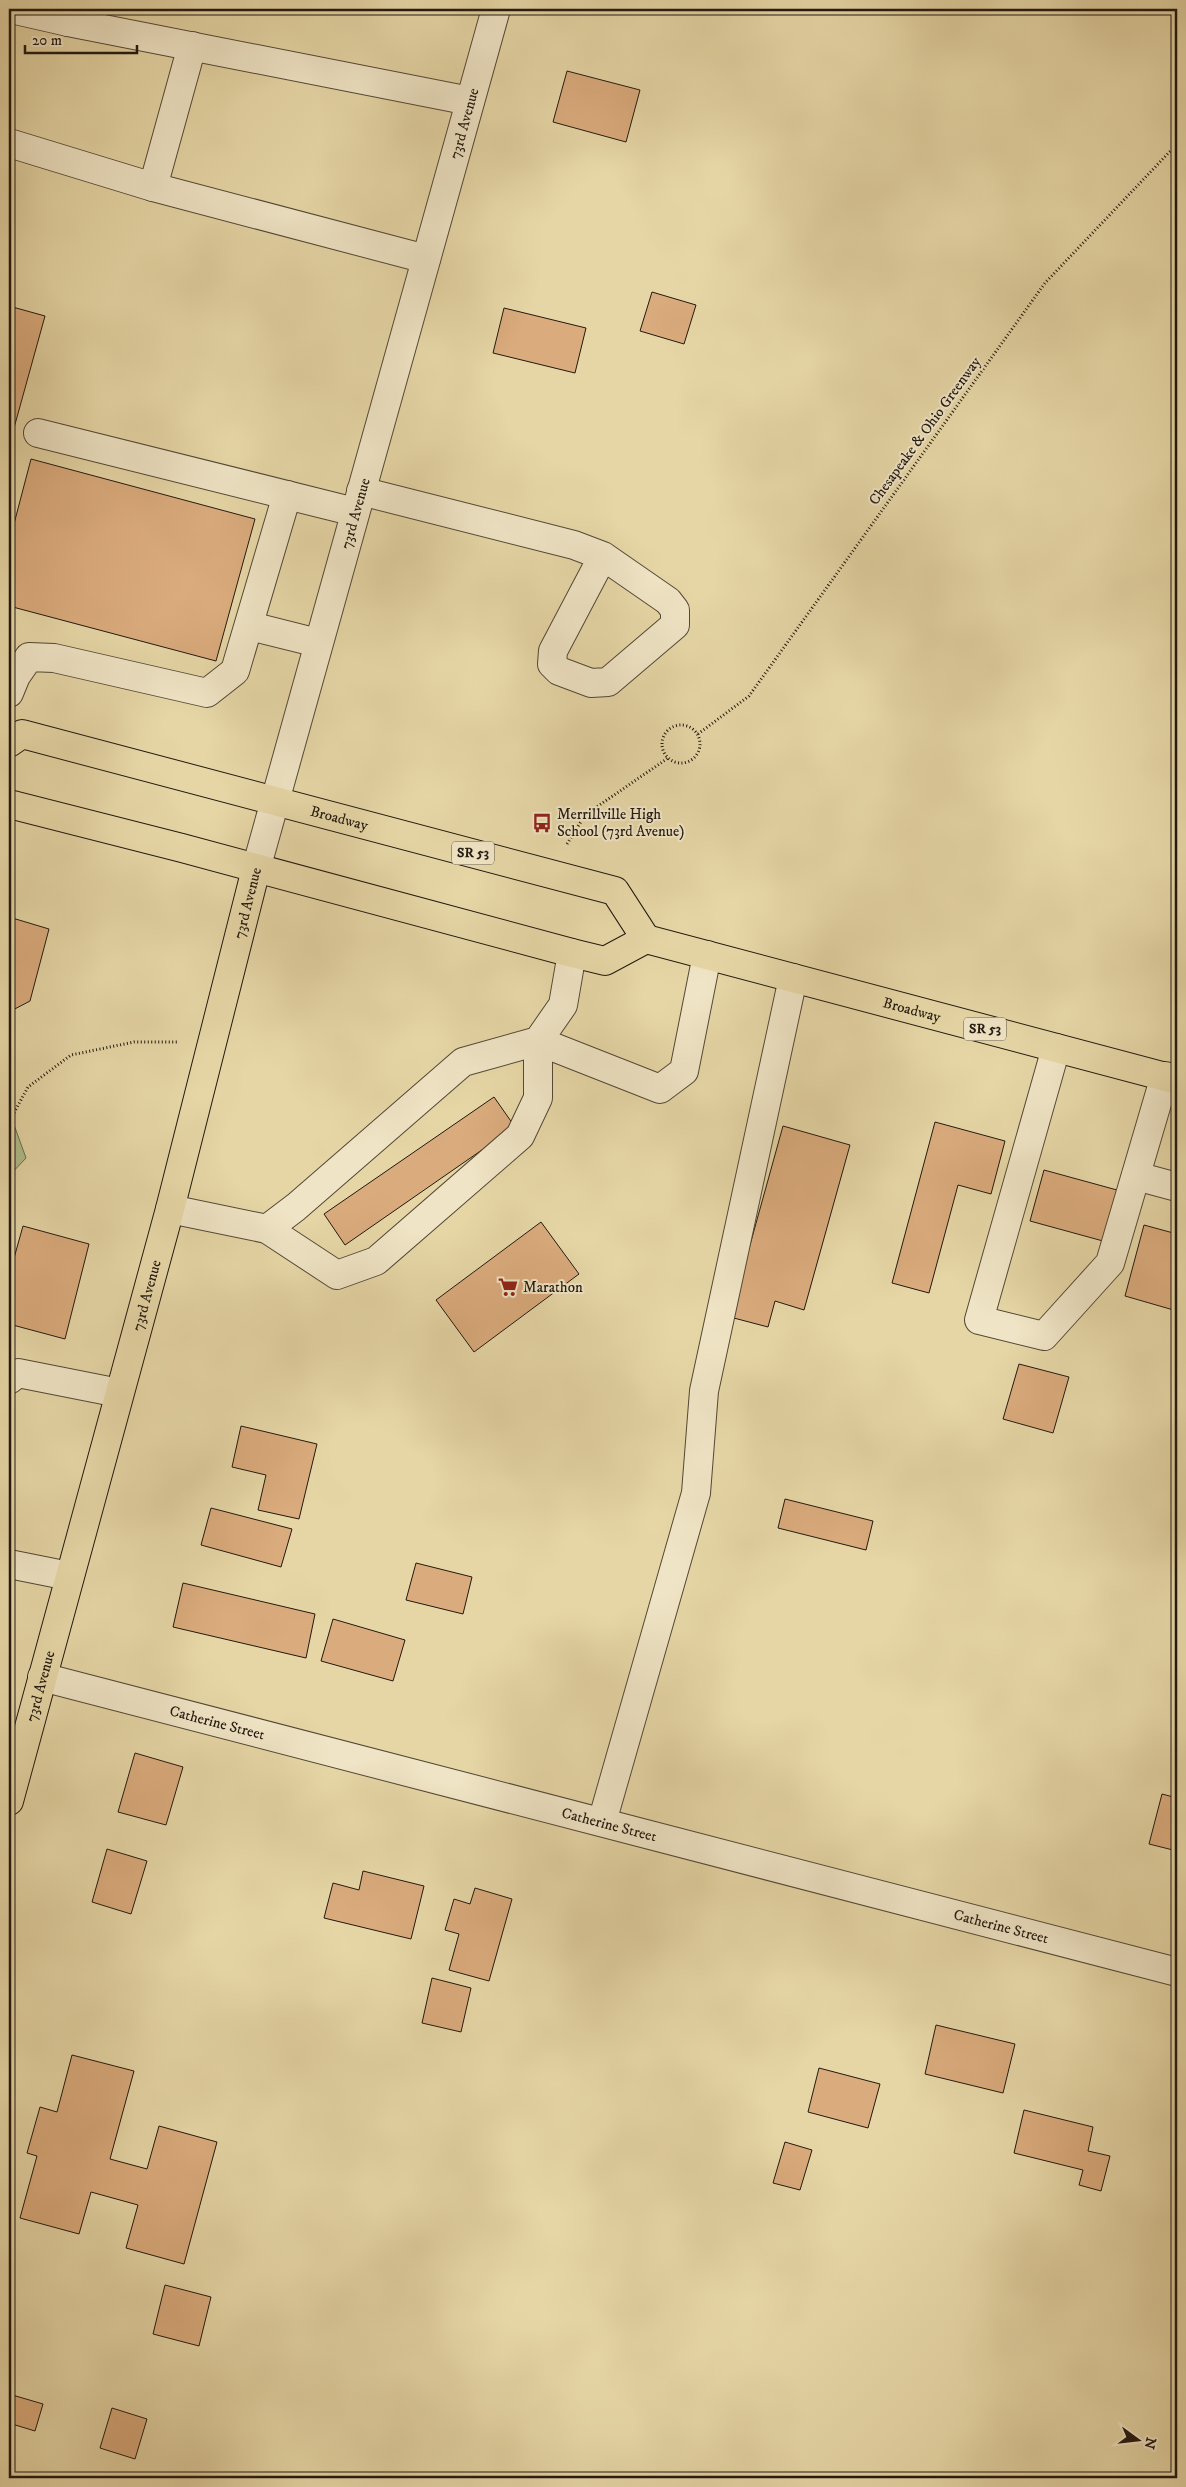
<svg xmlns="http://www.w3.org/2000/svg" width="1186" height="2487" font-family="'IM FELL DW Pica',serif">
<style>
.green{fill:#b0bf8a;stroke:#696c4d}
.building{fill:#daab7c;stroke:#221910}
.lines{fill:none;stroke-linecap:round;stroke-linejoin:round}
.minor-casing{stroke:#534836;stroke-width:30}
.major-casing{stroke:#221910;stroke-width:30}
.path{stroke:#221910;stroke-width:3;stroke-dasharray:1 2.5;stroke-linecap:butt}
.minor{stroke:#efe4c5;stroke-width:28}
.major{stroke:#e6d6a6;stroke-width:28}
.labels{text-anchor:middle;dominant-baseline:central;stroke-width:4;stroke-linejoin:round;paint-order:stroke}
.shield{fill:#efe4c5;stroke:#605646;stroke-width:1}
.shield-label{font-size:14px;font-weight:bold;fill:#221910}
.street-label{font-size:15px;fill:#221910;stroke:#efe4c5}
.poi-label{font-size:15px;fill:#221910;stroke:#efe4c5;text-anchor:start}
</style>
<rect width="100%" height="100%" fill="#e6d6a6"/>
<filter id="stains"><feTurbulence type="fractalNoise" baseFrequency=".004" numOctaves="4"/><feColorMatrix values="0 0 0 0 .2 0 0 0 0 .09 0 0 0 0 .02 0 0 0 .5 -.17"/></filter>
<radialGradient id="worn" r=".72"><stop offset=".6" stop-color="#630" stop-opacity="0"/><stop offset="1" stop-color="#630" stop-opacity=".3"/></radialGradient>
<path class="green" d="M9,1111L26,1158L9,1176Z"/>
<path class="building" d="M567,71L640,90L626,142L553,122Z
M652,292L696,305L684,344L640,331Z
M9,306L45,316L9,446Z
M504,308L586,328L575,373L493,353Z
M31,459L255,519L216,661L9,606V543Z
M9,917L49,929L30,1001L9,1012Z
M494,1097L515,1127L345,1245L324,1214Z
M935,1122L1005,1141L991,1194L958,1185L929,1293L892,1283Z
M783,1126L850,1145L804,1310L775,1301L768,1327L730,1317Z
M1044,1170L1117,1190L1103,1241L1030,1221Z
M541,1222L579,1274L474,1352L436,1300Z
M1144,1225L1177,1234V1311L1125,1296Z
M23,1226L89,1244L65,1339L9,1324V1276Z
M1019,1364L1069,1377L1053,1433L1003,1419Z
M241,1426L317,1444L299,1519L258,1510L266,1475L232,1467Z
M785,1499L873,1521L866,1550L778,1528Z
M211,1508L292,1529L281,1567L201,1545Z
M416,1563L472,1577L463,1614L406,1600Z
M183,1583L315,1614L306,1658L173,1627Z
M333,1619L405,1640L393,1681L321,1661Z
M135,1753L183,1767L166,1825L118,1812Z
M1162,1794L1177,1798V1851L1149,1844Z
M107,1849L147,1861L131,1914L92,1902Z
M363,1871L424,1886L411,1939L324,1918L333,1883L359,1890Z
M475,1888L512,1899L489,1981L449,1970L459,1934L445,1930L454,1899L470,1904Z
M432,1978L471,1988L461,2032L422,2023Z
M936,2025L1015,2044L1003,2093L925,2074Z
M72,2055L134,2071L110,2159L147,2169L159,2126L217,2142L184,2264L126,2248L138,2205L91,2192L79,2234L20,2218L37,2156L27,2153L40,2107L57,2112Z
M819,2068L880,2084L868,2128L808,2112Z
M1024,2110L1093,2127L1088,2151L1110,2156L1101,2191L1079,2185L1083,2170L1014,2153Z
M785,2142L812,2150L800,2190L773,2183Z
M165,2285L211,2297L199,2346L153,2334Z
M9,2394L43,2404L35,2431L12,2424L9,2437Z
M112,2408L147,2419L135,2459L100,2448Z"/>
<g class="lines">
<defs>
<g id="minor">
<path d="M11,9L68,22L72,9"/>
<path d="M68,22L470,101"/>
<path d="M9,143L153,187L192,46"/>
<path d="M153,187L426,259"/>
<path d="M38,433L355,512"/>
<path d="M361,491L574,545L603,556L668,601L675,610V625L608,682L591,683L559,671L552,664L553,651L603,556"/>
<path d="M250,626L318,643"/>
<path d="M9,693L16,676L29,657L54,658L207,693L235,671L287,495"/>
<path id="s1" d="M256,869L496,9"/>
<path d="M1056,1048L979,1320L1044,1336L1110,1263L1165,1076"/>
<path d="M1136,1176L1177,1187"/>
<path d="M170,1209L267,1229L296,1207L463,1062L538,1041L563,1005L572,953"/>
<path d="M267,1229L337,1275L376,1261L520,1136L538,1098V1041L660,1089L684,1071L707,955"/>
<path d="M9,1380L18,1373L119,1393"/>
<path d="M9,1564L69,1576"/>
<path id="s2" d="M42,1677L1177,1972"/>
<path d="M602,1822L696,1493L704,1391L793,978"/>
</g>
<g id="major">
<path id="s3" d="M9,743L22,734L615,891L646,939"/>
<path id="s4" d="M9,804L182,848L572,953L605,961L646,939L1177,1080"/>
<path id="s5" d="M9,1801L170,1209L256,869"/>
</g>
</defs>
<use href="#minor" class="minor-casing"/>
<use href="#major" class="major-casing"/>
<path class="path" d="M662 744a19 19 0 1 1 38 0a19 19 0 1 1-38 0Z
M698,734L749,696L1045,283L1177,144
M567,844L585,815L668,758
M9,1122L28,1087L71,1055L134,1042H178"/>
<use href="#minor" class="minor"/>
<use href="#major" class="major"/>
</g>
<defs>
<symbol id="bus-bare" viewBox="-9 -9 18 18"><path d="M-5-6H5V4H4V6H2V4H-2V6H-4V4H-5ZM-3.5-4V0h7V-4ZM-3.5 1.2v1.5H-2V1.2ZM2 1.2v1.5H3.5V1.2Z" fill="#8f2418" stroke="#efe4c5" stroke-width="2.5" paint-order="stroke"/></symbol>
<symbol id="supermarket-bare" viewBox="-9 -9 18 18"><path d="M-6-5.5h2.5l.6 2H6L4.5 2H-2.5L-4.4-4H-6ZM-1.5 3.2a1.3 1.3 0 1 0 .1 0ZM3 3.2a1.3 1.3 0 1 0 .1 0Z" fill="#8f2418" stroke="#efe4c5" stroke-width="2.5" paint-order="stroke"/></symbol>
</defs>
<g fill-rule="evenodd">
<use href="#bus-bare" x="528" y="809" width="28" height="28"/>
<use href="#supermarket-bare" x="494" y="1273" width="28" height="28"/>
</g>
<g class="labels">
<g class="shield">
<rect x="452" y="841.5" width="42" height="23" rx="4"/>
<rect x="964" y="1017.5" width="42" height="23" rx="4"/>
</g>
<g class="shield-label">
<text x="473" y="853">SR 53</text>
<text x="985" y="1029">SR 53</text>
</g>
<g class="street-label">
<text stroke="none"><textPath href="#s1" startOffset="774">73rd Avenue</textPath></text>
<text transform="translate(925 431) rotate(-54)">Chesapeake &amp; Ohio Greenway</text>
<text stroke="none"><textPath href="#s1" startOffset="369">73rd Avenue</textPath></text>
<text stroke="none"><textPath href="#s3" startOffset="344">Broadway</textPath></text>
<text stroke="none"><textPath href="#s5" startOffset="929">73rd Avenue</textPath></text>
<text stroke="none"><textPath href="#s4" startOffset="938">Broadway</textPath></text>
<text stroke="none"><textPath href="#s5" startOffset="524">73rd Avenue</textPath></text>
<text stroke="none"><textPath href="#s5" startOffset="119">73rd Avenue</textPath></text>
<text stroke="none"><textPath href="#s2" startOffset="181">Catherine Street</textPath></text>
<text stroke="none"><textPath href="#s2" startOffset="586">Catherine Street</textPath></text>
<text stroke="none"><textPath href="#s2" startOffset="991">Catherine Street</textPath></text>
</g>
<g class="poi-label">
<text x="557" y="814">Merrillville High<tspan x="557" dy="17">School (73rd Avenue)</tspan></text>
<text x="523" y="1287">Marathon</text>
</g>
</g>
<rect width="1186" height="2487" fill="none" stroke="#e6d6a6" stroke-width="30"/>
<rect x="10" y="10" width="1166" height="2467" fill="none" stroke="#221910" stroke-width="2.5"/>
<rect x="15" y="15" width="1156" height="2457" fill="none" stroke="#221910"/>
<g transform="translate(1138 2440) rotate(105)" stroke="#efe4c5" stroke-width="4" paint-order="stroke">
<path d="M0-4L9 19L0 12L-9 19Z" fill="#221910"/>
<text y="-8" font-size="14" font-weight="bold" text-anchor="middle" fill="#221910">N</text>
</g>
<path d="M25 45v8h112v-8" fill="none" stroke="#221910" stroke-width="2.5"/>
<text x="32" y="45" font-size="15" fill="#221910" stroke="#efe4c5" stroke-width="4" paint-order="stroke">20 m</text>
<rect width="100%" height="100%" filter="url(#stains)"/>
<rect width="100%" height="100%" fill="url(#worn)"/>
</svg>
